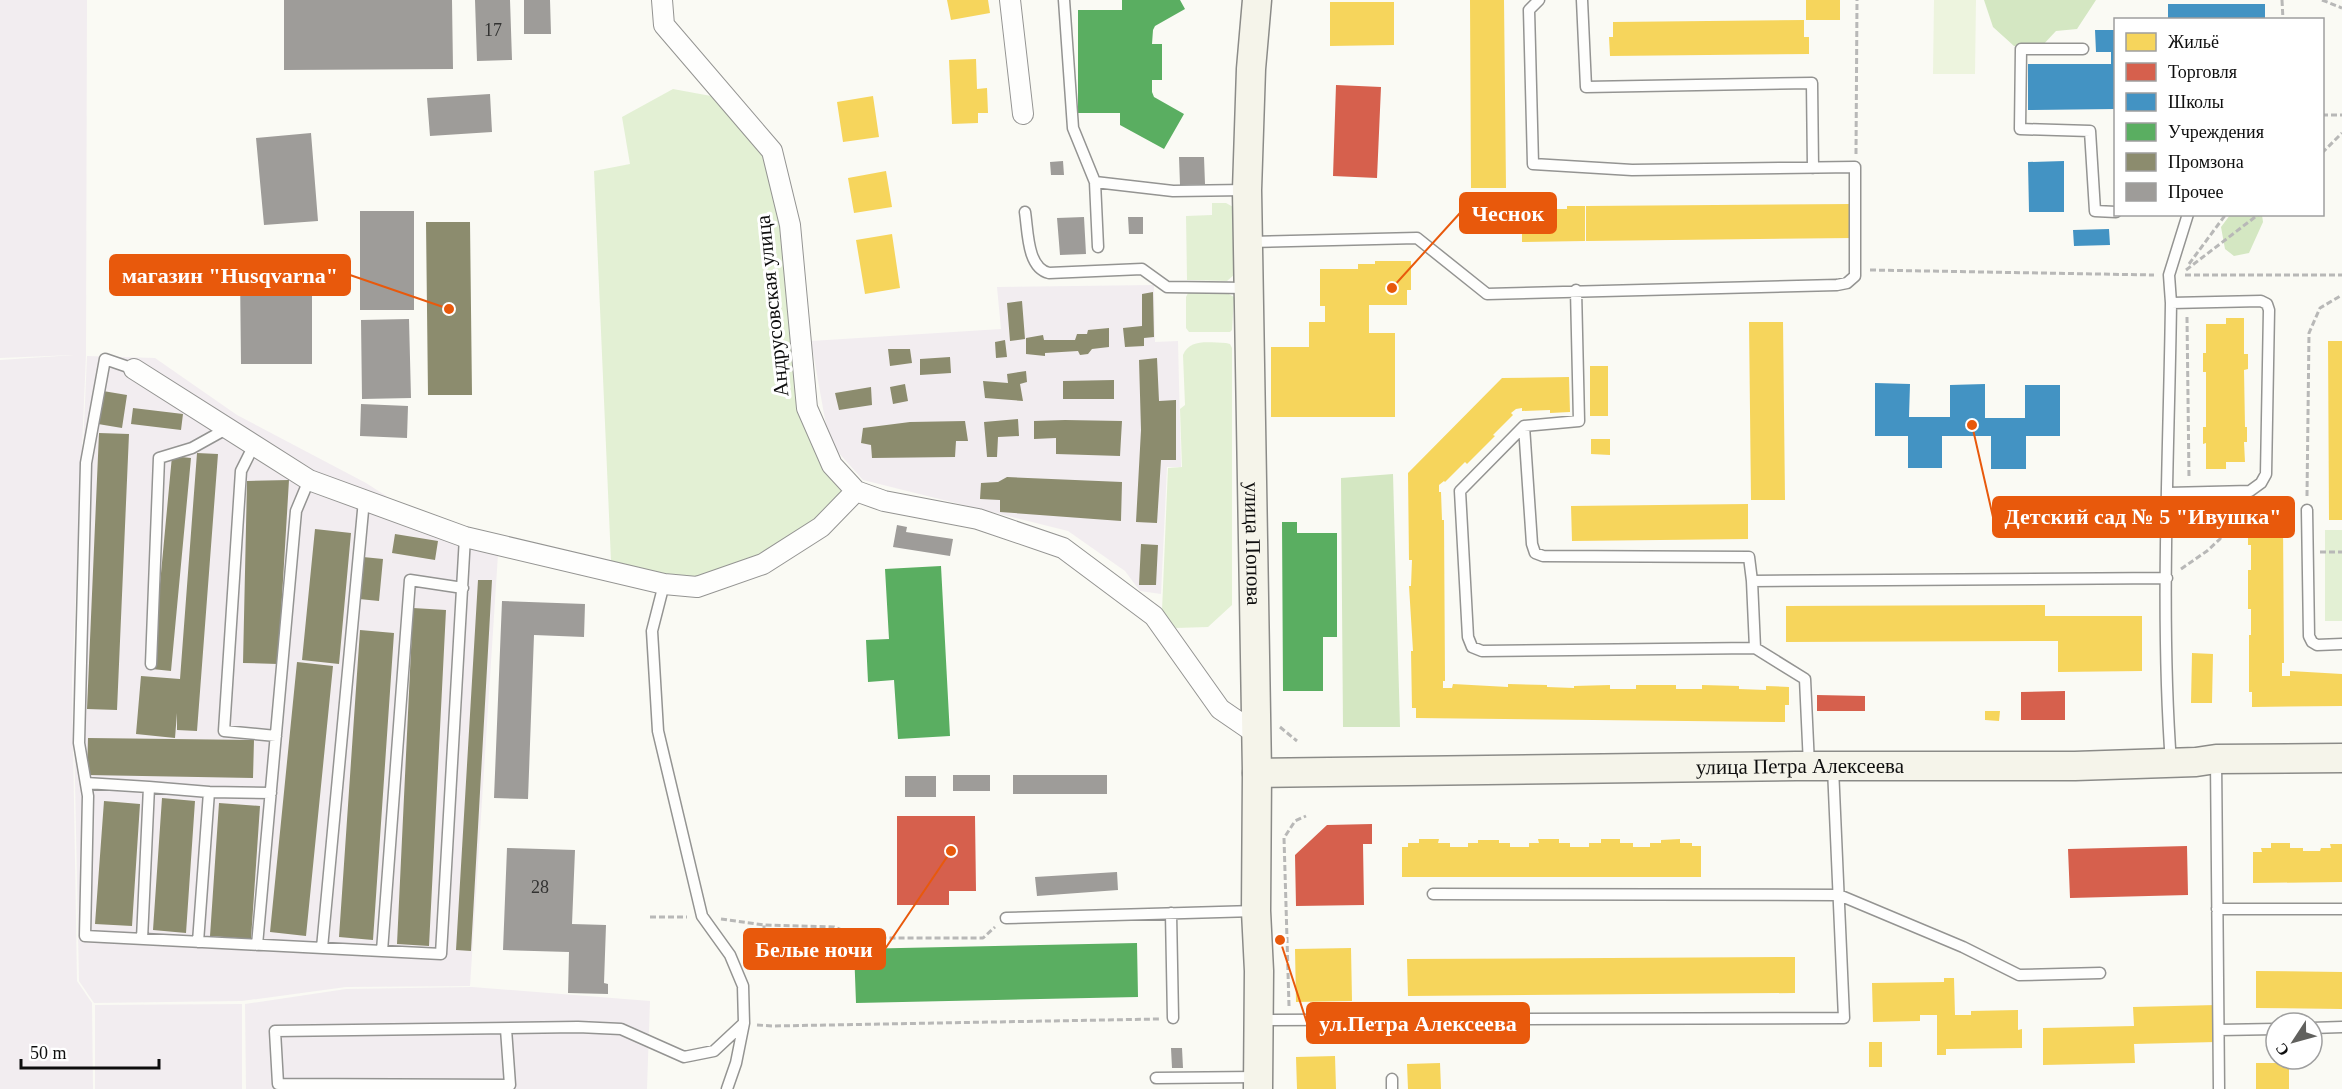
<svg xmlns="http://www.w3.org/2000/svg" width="2342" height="1089" font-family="Georgia,serif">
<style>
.industrial{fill:#f2edf0}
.green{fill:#e3f0d4}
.forest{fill:#d4e7c2}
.pitch{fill:#edf4de}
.homes{fill:#f6d55c}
.shops{fill:#d6604d}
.schools{fill:#4393c3}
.public{fill:#5aae61}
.industry{fill:#8c8c6e}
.building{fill:#9e9c99}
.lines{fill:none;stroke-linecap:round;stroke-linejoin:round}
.lane-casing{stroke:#949492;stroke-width:13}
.street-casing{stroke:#949492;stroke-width:22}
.secondary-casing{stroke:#8b8b88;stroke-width:31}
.path{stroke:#b8b8b7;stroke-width:3;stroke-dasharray:6 3;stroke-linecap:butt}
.lane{stroke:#fefefd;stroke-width:10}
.street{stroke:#fefefd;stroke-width:20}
.secondary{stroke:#f5f4ea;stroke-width:28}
.labels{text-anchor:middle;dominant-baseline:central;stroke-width:6;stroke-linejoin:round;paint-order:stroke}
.number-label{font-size:18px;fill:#323231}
.street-label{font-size:21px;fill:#0e0e0e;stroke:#fff}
.leader{fill:none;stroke:#e8590c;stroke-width:2}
.callout-dot{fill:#e8590c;stroke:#fff;stroke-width:2}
.callout{fill:#e8590c;stroke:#e8590c;stroke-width:2}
.callout-label{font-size:22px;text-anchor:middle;font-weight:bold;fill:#fff}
</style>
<rect width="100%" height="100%" fill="#fafaf4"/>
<path class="industrial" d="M0,0H87L86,355L72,681L77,981L92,1003L93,1089H0V360L74,355L0,358Z
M1154,285L1155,342L1178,341L1181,467H1167L1161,594L1140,591L1125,571L1068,531L863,480L829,442L811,341L1001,329L997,287Z
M87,356L155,358L237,415L366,483L405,508L499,539L470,986L346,987L242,1001L94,1003L79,981L73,681Z
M472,987L650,1001L647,1089H246L245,1004L346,989Z
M242,1004V1089H95V1005Z"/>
<path class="green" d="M673,89L711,96L762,154L781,225L797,409L822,467L843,493L814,522L755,559L694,578L663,574L611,561L594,171L630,164L622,117Z
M1212,203H1226L1235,208V274L1227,281L1187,280L1186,216L1212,215Z
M1188,293H1227L1234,297L1232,330L1230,332H1189L1186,328V297Z
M1226,343L1230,344L1232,348V605L1208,627L1176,628L1162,611L1168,468L1182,467L1180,409L1185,405L1183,355C1190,338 1210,343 1226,343Z
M2325,530H2342V621H2325Z"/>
<path class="forest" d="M1984,0H2096L2077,29L2056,31L2041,47L2014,46L1993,27Z
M2230,215H2262L2263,222L2249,253L2234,256L2225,249L2221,227Z
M1393,474L1400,727H1343L1341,478Z"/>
<path class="pitch" d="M1934,0H1976L1975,74H1933Z"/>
<path class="homes" d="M947,0H988L990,13L951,20Z
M1470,0H1504L1506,188H1471Z
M1806,0H1840V20H1806Z
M1330,2H1394V45L1330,46Z
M1804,20V37H1809V54L1610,56L1609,37H1613V22Z
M976,59L977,89L987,88L988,113H978V123L952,124L949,60Z
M873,96L879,137L843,142L837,102Z
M886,171L892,207L854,213L848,178Z
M1851,204L1852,238L1586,241V206Z
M1541,206V209H1567V206H1585V241L1522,242V225H1518V207Z
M892,234L900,288L865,294L856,240Z
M1375,261H1411V290H1407V305H1369V333H1395V417H1271V347H1309V322H1325V306H1320V269H1358V264H1375Z
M2226,318H2244V354H2248V369L2244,370L2245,427H2247V442H2244L2245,462H2226V469H2206V443L2203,444V427H2206V372H2203V353H2206V324H2226Z
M1749,322H1783L1785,500H1751Z
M2328,341H2342V520H2329Z
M1590,366H1608V416H1590Z
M1569,377L1570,412L1550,413V410L1522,411V408L1516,409L1511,413L1513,415L1493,435L1495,436L1467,464L1465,462L1445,482L1444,481L1439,485V492H1441L1442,520H1444L1445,681H1443V688H1452L1453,684L1508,687V684L1547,685V687L1574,688V686L1610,685V689H1636V685H1676V689H1702V685L1739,686V689L1766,690V686L1789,687V705H1785V722L1416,718V708H1412L1411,651H1413L1409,586H1411L1412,560H1409L1408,473L1502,378Z
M1591,439H1610V455L1591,454Z
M1748,504V539L1572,541L1571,506Z
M2283,524L2284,663H2282V676H2290V671L2342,674V706L2252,707V692H2249V635H2251V609H2248V570H2251V545H2248V525Z
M2045,605V616H2142V671L2058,672V641L1786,642V606Z
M2192,653L2213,654L2212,703H2191Z
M1985,711H2000L1999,721L1985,720Z
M1419,839H1439L1438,843H1450V847H1468V843H1478V840H1499V843H1510V847H1529V843H1539L1538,839H1559V843H1570V847H1589V843H1601V839H1620V843H1633V847H1650V843H1661V840L1680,839V843H1692V846H1701V877H1402V847H1408V843H1419Z
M2271,843H2290V848H2303V851H2320L2321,848H2331L2330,844H2342V882L2253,883V852H2262L2261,848H2271Z
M1351,948L1352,1001L1296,1002L1295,949Z
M1795,957V993L1408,996L1407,959Z
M2256,971L2342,972V1009L2256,1008Z
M1944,978H1954L1955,1015H1971V1011L2018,1010V1030L2022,1029V1048L1946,1049V1055H1937V1015H1920V1021L1873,1022L1872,983L1944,982Z
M2216,1005V1042L2134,1044L2135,1063L2043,1065V1028L2134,1026L2133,1007Z
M1869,1042H1882V1067H1869Z
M1335,1056L1336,1089H1297L1296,1057Z
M1440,1063L1441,1089H1408L1407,1064Z
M2256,1063H2289V1089H2256Z"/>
<path class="shops" d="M1336,85L1381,87L1377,178L1333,176Z
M2065,691V720H2021V692Z
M1817,695L1865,696V711H1817Z
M897,816H975L976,891H949V905H897Z
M1372,824V844H1363L1364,905L1296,906L1295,855L1327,825Z
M2187,846L2188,895L2070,898L2068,849Z"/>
<path class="schools" d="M2168,4H2265V20H2168Z
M2095,30H2116V109L2028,110V64H2111V52H2096Z
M2064,161V212H2029L2028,162Z
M2109,229L2110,245L2074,246L2073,230Z
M1875,383L1910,384L1909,417H1950V385L1985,384V418H2025V385H2060V436H2026V469H1991V436H1942V468H1908V436H1875Z"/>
<path class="public" d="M1122,0H1180L1185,9L1155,26L1153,30L1152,44H1162V80H1152V92L1154,97L1184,114L1164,149L1120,125V113H1078V10H1122Z
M1282,522H1297V533H1337V637H1323V691H1283Z
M941,566L950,736L898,739L894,680L868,682L866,640L889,639L885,569Z
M1137,943L1138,997L856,1003L854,949Z"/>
<path class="industry" d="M426,222H470L472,395H428Z
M1153,292L1154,337L1144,338V346L1125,347L1123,328L1142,326V294Z
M1022,301L1025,339L1010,341L1007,303Z
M1109,328V347L1092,349L1088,354L1080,355L1078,351L1045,353V356L1026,354V338L1043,335L1044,340H1075L1077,334H1087L1088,330Z
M1005,340L1007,357L996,358L995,342Z
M888,349H910L912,363L890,366Z
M950,357L951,373L920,375V359Z
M1157,358L1159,401L1176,400V460H1161L1157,523L1136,522L1141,430L1139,360Z
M1026,371L1027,382L1020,384L1023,401L985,398L983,381L1008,383L1007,374Z
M1114,380V399H1063V381Z
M905,384L908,401L893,404L890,387Z
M871,387L872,405L839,410L835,393Z
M103,391L127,395L122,428L98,424Z
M133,408L183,414L181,430L131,424Z
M1018,419L1019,436L998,437L997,457H987L984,422Z
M1065,420L1122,421L1120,456L1056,454V438L1034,439V421Z
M965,421L968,441H956L955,457L872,458L871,445L861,443L863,428L910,422Z
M99,433L129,434L117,710L87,709Z
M197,453L218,454L197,731L177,730V713L175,738L136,734L141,676L180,679Z
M172,456L191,458L171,671L152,669Z
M1007,477L1122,482L1121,521L1000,512V500L980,499L981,483L998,482Z
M289,480L278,664L243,663L247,481Z
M315,529L351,533L339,664L302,660Z
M395,534L438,541L435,560L392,553Z
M1141,544L1158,545L1156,585H1139Z
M363,557L383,559L379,601L359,599Z
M478,580H492L471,951L456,950Z
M413,608L446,610L429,946L397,944Z
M360,630L394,633L373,940L339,937Z
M297,662L333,666L306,936L270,932Z
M88,738L254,740L253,778L87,775Z
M162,798L195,801L186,933L153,930Z
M104,801L140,804L132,926L95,924Z
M219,803L260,806L251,939L210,936Z"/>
<path class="building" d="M284,0H452L453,69L284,70Z
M475,0H510L512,60L477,61Z
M524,0H550L551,34H524Z
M490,94L492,132L430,136L427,98Z
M311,133L318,221L264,225L256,138Z
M1179,157H1204L1205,184L1180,185Z
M1063,161L1064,175H1051L1050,162Z
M360,211H414V310H360Z
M1084,217L1086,254L1060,255L1057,218Z
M1128,217H1143V234H1129Z
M240,273H312V364H241Z
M409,319L411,398L362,399L361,320Z
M361,404L408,406L407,438L360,436Z
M897,525L907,527L906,532L953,539L950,556L893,547Z
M502,601L585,604L584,637L534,635L528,799L494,798Z
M953,775H990V791H953Z
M1013,775H1107V794H1013Z
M905,776H936V797H905Z
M507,848L575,850L572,924L606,925L604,983L608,984V994L568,993L569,952L503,950Z
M1117,872L1118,890L1037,896L1035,877Z
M1171,1048H1182L1183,1068H1172Z"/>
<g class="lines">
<defs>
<path id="lane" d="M1064,0L1073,128L1095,182L1173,191L1246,190
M1582,0L1586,87L1812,83L1813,168
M2083,49H2021L2020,129L2090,131L2095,211L2116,212
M1095,182L1098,247
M1025,212C1028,231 1027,268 1049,273L1142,269L1167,287L1248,288
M1249,242L1417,238L1487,294L1837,285L1847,283L1855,276V167L1632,170L1533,164L1529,10L1539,0
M1576,290L1579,421L1524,426L1532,544L1535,553L1543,556L1749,557L1752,581L2167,578
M134,369L105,359L86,463L79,743L88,796L85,936L441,954L465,537
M1524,426L1460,491L1468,637L1472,647L1482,651L1755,648L1805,679L1809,765
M254,445L241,471L224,731L276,736
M2168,493L2250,491L2261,483L2266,474L2269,310L2267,304L2261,301L2171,303
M2307,510L2309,636L2312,642L2317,645L2342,644
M1752,581L1755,648
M151,664L159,458L192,448L228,428
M2216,759L2219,1089
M2171,763C2160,612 2169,454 2171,303L2169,275L2188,214
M86,783L149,787
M1433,894L1839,895L1963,947L2019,975L2100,973
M2217,909H2342
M1171,913L1173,1018
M1006,918L1255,911
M142,939L149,787L209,792
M198,942L209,792L271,793
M257,945L296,511L309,480
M322,948L364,500
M382,951L410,580L463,588
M1259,1020L1844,1018L1833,768
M2312,1028L2342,1027
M506,1029L510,1085L278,1084L275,1031L578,1027L621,1029L684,1057L714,1051L744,1023L743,986L730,955L702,916L658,731L652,631L664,584
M2219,1030L2276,1029
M1156,1078L1257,1077
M1392,1079V1089
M727,1089L736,1063L744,1023"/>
<path id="street" d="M662,0L664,25L772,151L790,225L807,408L832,465L856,491L884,501L978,519L1063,548L1154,616L1220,709L1255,733
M1010,0L1023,114
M134,369L309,480L465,537L664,584L697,587L763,564L821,527L856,491"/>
<g id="secondary">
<path id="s1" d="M1257,0L1251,69L1247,190L1257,773L1256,911L1259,971L1258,1089"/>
<path id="s2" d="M1257,773L1796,766H2075L2196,762L2216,759L2342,758"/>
</g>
</defs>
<use href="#lane" class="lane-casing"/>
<use href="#street" class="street-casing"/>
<use href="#secondary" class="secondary-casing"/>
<path class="path" d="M2282,0L2283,20
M2322,0L2342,8
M2322,115H2342
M2322,153L2342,133
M1856,154L1857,0
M2189,264L2226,214
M1870,270L2154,275
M2186,270L2259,214
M2185,275H2342
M2187,317L2189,478
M2307,496L2309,333L2320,308L2342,295
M2197,506L2210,513L2294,511
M2320,552H2342
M2181,569L2207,551L2220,539L2225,513
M1280,727L1297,741
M650,917H687
M721,919L764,925L834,927L863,938H983L995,927
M751,965L764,934V925
M1289,1006L1284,838L1295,821L1306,816
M757,1025L773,1026L1159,1019"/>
<use href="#lane" class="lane"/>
<use href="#street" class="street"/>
<use href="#secondary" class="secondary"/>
</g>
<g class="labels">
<g class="number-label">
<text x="493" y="30">17</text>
<text x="540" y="887">28</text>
</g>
<g class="street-label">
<text transform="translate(772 306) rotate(-96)">Андрусовская улица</text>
<text stroke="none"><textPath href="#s1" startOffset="544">улица Попова</textPath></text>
<text stroke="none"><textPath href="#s2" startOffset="543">улица Петра Алексеева</textPath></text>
</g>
</g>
<path class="leader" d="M1392 288L1460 213M449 309L350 275M1972 425L1993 517M951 851L885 949M1280 940L1307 1023"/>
<g class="callout-dot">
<circle cx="1392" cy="288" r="6"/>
<circle cx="449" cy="309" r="6"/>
<circle cx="1972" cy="425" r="6"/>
<circle cx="951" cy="851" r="6"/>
<circle cx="1280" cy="940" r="6"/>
</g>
<g class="callout">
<rect x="1460" y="193" width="96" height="40" rx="6"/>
<rect x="110" y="255" width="240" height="40" rx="6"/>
<rect x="1993" y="497" width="301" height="40" rx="6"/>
<rect x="744" y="929" width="141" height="40" rx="6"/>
<rect x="1307" y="1003" width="222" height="40" rx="6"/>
</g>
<g class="callout-label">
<text x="1508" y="221">Чеснок</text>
<text x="230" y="283">магазин "Husqvarna"</text>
<text x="2143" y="524">Детский сад № 5 "Ивушка"</text>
<text x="814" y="957">Белые ночи</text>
<text x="1418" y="1031">ул.Петра Алексеева</text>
</g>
<rect x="2114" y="18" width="210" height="198" fill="#ffffff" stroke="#9f9f9f" stroke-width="1.5"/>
<rect x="2126" y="33" width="30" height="18" fill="#f6d55c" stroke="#9f9f9f" stroke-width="1.5"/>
<text x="2168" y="48" font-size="18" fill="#0e0e0e">Жильё</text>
<rect x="2126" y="63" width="30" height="18" fill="#d6604d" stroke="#9f9f9f" stroke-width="1.5"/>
<text x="2168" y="78" font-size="18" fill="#0e0e0e">Торговля</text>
<rect x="2126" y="93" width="30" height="18" fill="#4393c3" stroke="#9f9f9f" stroke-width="1.5"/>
<text x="2168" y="108" font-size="18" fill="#0e0e0e">Школы</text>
<rect x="2126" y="123" width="30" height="18" fill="#5aae61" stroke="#9f9f9f" stroke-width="1.5"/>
<text x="2168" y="138" font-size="18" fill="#0e0e0e">Учреждения</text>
<rect x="2126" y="153" width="30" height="18" fill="#8c8c6e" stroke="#9f9f9f" stroke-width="1.5"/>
<text x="2168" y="168" font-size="18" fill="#0e0e0e">Промзона</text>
<rect x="2126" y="183" width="30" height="18" fill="#9e9c99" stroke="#9f9f9f" stroke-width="1.5"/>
<text x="2168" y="198" font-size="18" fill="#0e0e0e">Прочее</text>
<g transform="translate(2294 1041) rotate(234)"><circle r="28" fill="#ffffff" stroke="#9f9f9f" stroke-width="1.5"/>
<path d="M0-4.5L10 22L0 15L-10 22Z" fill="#61615e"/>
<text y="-9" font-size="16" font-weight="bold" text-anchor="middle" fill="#0e0e0e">С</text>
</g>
<path d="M21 1059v9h138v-9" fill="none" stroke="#0e0e0e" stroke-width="3"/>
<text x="30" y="1059" font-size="18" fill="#0e0e0e" stroke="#ffffff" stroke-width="4.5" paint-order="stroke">50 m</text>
</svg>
